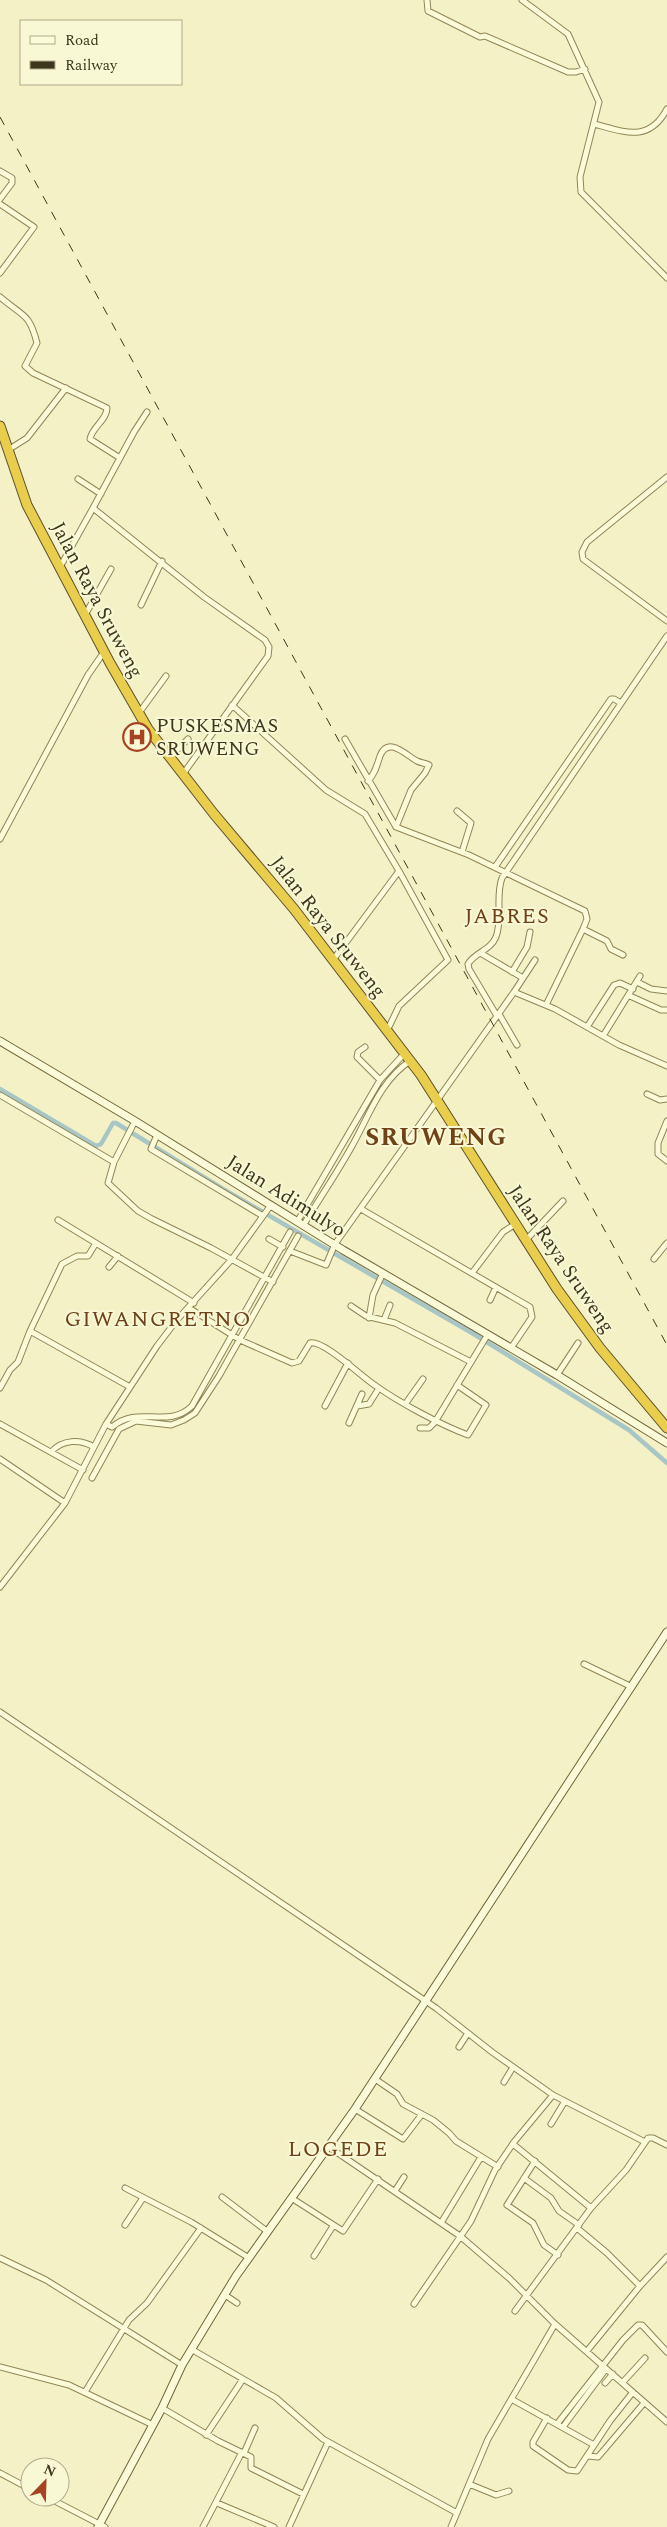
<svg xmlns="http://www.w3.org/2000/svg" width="667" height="2527" font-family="Spectral,serif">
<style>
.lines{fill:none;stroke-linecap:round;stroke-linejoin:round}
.canal{stroke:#a7c6c5;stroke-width:4.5}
.street-casing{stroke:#908558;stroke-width:7}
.secondary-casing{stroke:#72653b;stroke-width:9}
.highway-casing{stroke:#5e502d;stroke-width:11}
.street{stroke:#fcfbd9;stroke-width:5}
.secondary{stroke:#fcfbd9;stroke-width:7}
.highway{stroke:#e9ce4e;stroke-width:9}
.rail{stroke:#3f361e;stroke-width:1;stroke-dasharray:9 9;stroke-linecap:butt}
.labels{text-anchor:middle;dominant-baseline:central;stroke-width:4;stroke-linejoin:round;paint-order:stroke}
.street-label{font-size:20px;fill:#3f361e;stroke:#f9f8d5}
.poi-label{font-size:20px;fill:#3f361e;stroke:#f9f8d5;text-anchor:start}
.quarter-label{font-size:22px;letter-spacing:1px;fill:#704218;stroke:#f9f8d5}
.district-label{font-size:25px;font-weight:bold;letter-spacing:1px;fill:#704218;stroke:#f9f8d5}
</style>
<rect width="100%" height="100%" fill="#f3f1c5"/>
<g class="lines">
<path class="canal" d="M0,1089L96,1146L101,1144L113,1123H116L223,1189L472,1333L629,1430L667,1463"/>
<defs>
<path id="street" d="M427,0L428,11L480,37L485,36L568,72H576L585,69
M522,0L568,34L599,102L580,177L581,192L667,278
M594,124C625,132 649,143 667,109
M0,171L12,178V183L0,199
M0,204L34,227L0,273
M0,297C23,317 29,312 37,343L25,366L33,373L107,408C107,420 92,427 90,439L120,458
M8,450L27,438L66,388
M667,477L587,542L582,552L583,559L667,621
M78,479L101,494
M93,508L134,432L147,412
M60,567L93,508L204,597L265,640L269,647L268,656L183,774
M141,605L162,561
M85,615L111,569
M232,705L326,790L365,814L399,871L333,960
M139,713L166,676
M345,739L396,827L469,855L585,911L587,919L583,929L546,1005
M170,757L188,739
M368,781C375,774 377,765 380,756C388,735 407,756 417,761C421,763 425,763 429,765L425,773L411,790L396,827
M457,811L471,823L462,852
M0,839L88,675L104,652
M495,867L611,699H614L621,703
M583,929L607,941L611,949L623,955
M482,954L523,978
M512,972L527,947L530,932
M637,982L651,989L667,991
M514,992L535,960
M630,996L661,1010H667
M499,1014L517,1045
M497,1016L514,992L555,1009L619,1045L667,1066
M587,1027L614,985L620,983L633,989
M387,1031L399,1006L448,960L399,871
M603,1036L640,976
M365,1047L358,1052L357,1057L380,1080
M647,1094L660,1100L667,1099
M0,1095L114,1162L135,1121
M667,1121L658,1143V1154L667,1161
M157,1135L151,1149L263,1216
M114,1162L108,1183L138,1211L152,1219L211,1248L273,1282
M361,1209L530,1307L532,1317L511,1348
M58,1220L194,1303
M297,1222L380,1080L404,1054
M303,1226C319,1199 337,1173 352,1146C369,1116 380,1081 410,1061
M269,1239L283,1247
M526,1240L563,1201
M290,1251L326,1265L335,1244L497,1016L469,969L468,964C475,952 490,951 496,937C503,918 495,897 502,878L667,636
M654,1259L667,1243
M109,1267L118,1256
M472,1273L503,1232L514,1225
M490,1300L496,1287
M351,1306L366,1316L395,1323L471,1362
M189,1308L240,1340L292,1363L299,1361L310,1343C324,1340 363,1378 376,1386C400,1403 441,1425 468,1435L486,1405L457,1385
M369,1318L373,1295L383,1273
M384,1320L390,1305
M30,1331L62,1264L77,1256H88L96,1243
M557,1375L578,1343
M0,1388L10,1370L18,1362L30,1331L130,1387
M406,1403L423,1379
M325,1406L348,1363
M357,1406L369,1404L379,1388
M349,1423L362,1394
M0,1424L83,1470
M106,1424L112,1427C139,1404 167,1430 192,1406L290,1232
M420,1428H429L435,1422L488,1334
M51,1452C63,1439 80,1439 94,1447
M0,1459L65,1503
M92,1478L119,1429L136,1421L171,1425L184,1420L195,1413L219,1376L298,1236
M0,1587L65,1503L106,1424L157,1346L176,1321L232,1259L271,1205
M584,1664L632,1687
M0,1712L436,2008L492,2052L553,2095L645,2142
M459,2047L468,2033
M375,2079L397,2094L403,2104L433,2120L449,2133L456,2141L498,2167
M504,2082L513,2067
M355,2109L403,2139L422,2114
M551,2124L565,2101
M513,2144L591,2208
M329,2147L460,2236L509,2278L555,2324L667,2422
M535,2161L507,2205L533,2223L544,2245L558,2255
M524,2178L551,2198L559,2211L579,2225
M125,2188L191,2222L249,2258
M395,2191L404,2177
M222,2197L268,2232
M293,2199L343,2231L378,2179
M441,2223L481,2157
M125,2225L143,2198
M577,2228L607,2253L640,2286L667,2257
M314,2256L333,2226
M0,2258L46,2280L182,2365
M225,2295L237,2303
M414,2304L471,2221L495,2170L514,2142L553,2095
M515,2311L591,2208L626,2170L648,2138H653L667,2145
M191,2349L276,2398L323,2439L457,2513
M587,2351L640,2286
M0,2367L69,2385L153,2425
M623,2382L645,2358
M605,2383L613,2374
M85,2392L129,2320L147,2303L201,2228
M513,2400L594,2445
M162,2408L218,2441L251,2457V2468L303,2494
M547,2418L533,2442V2446L568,2470L577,2471L610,2421L633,2392
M557,2424L623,2340L638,2325H642L667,2352
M563,2427L606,2369
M206,2435L243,2379
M244,2453L255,2428
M588,2456L598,2457L644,2403
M0,2473L30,2489
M469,2484L496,2495L509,2491
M47,2497L105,2527
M217,2503L274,2527
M203,2527L242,2452
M289,2527L328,2442
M451,2527L488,2439L555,2324"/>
<path id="secondary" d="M0,1041L135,1121L343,1250L557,1375L667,1443
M98,2527L162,2408L182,2365L236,2276L355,2109L667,1632"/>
<path id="highway" d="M0,426L27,505L110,663L148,729L214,814L294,909L421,1075L557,1289L600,1348L667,1428"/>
</defs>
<use href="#street" class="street-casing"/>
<use href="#secondary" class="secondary-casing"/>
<use href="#highway" class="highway-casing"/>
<use href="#street" class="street"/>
<use href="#secondary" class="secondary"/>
<use href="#highway" class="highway"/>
<path class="rail" d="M0,117L667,1345"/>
</g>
<defs>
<symbol id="hospital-ring" viewBox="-11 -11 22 22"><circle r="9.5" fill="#f9f8d5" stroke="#a64322" stroke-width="1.5"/><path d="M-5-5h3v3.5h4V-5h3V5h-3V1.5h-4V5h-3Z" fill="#a64322"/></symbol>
</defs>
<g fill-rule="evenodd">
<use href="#hospital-ring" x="121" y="721" width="32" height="32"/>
</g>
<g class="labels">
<g class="street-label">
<text transform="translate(97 600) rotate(62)">Jalan Raya Sruweng</text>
<text transform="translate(328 927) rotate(52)">Jalan Raya Sruweng</text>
<text transform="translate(286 1196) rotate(32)">Jalan Adimulyo</text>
<text transform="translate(561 1259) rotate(56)">Jalan Raya Sruweng</text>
</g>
<g class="poi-label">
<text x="156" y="726">PUSKESMAS<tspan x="156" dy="23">SRUWENG</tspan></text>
</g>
<g class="quarter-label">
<text x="507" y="916">JABRES</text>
<text x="158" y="1319">GIWANGRETNO</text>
<text x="338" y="2149">LOGEDE</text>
</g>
<g class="district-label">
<text x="436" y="1138">SRUWENG</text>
</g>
</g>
<rect x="20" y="20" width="162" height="65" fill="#f9f8d5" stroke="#afaa8c"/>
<rect x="30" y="36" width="25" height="8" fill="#fcfbd9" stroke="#afaa8c"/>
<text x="65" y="45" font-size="15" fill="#3f361e">Road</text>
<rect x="30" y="61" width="25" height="8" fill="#3f361e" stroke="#afaa8c"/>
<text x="65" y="70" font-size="15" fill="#3f361e">Railway</text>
<g transform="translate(45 2482) rotate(23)"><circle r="24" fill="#f9f8d5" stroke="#afaa8c"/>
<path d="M0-4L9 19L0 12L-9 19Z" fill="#a64322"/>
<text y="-8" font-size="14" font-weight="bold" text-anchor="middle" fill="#3f361e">N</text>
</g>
</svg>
